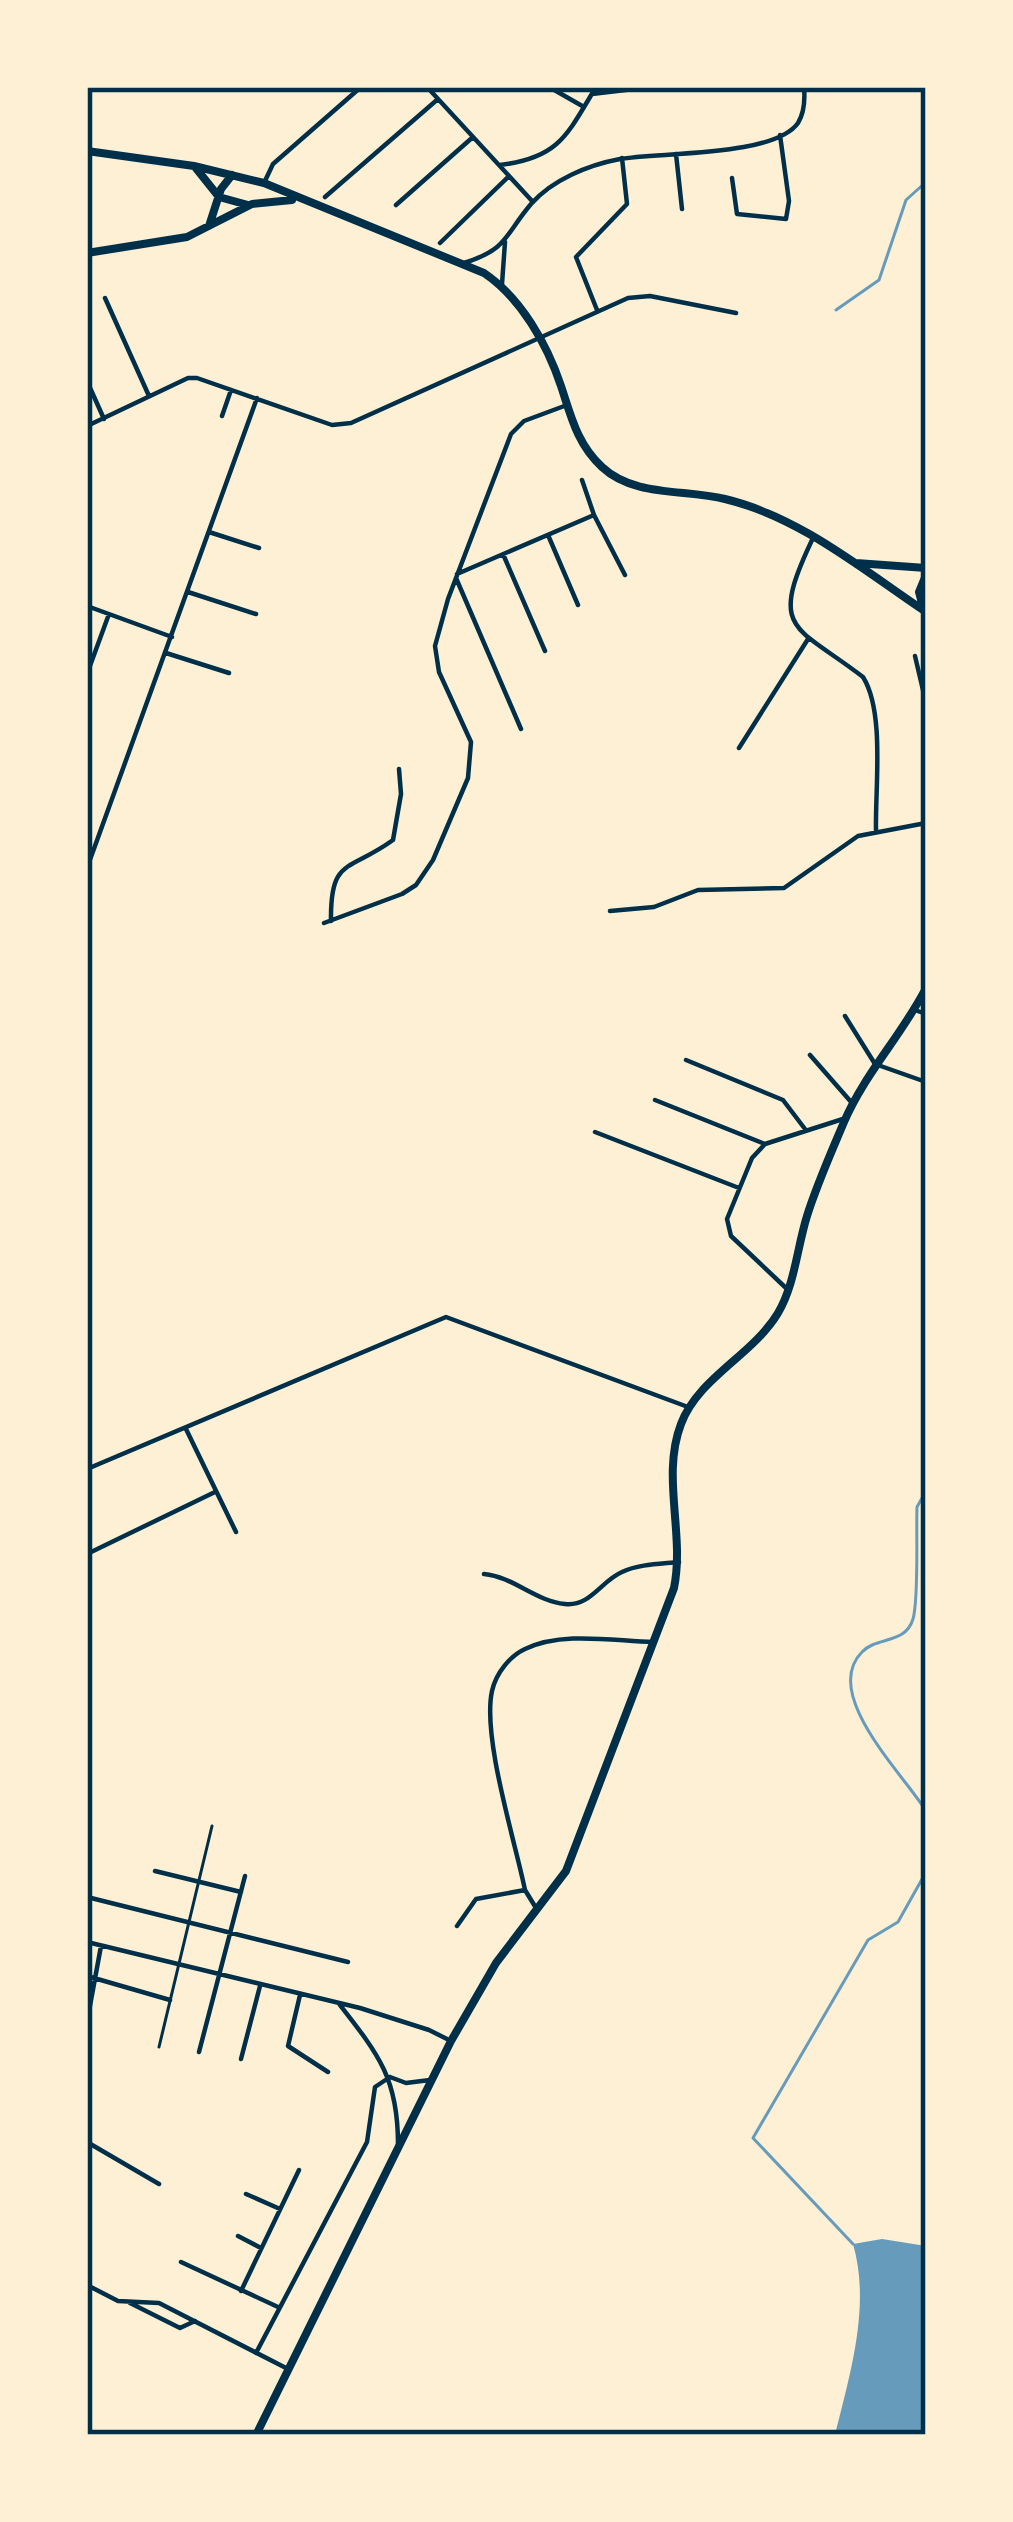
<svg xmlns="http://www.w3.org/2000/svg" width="1013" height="2522" font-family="'Fira Sans',sans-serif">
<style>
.water{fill:#669bbc}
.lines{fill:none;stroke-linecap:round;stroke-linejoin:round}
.stream{stroke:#669bbc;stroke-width:3}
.service{stroke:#003049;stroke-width:3}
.minor{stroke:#003049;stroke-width:4.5}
.secondary{stroke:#003049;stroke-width:8}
.neatline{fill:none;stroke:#003049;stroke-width:4.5}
</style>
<rect width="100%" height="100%" fill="#fdf0d5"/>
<path class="water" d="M882,2239L926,2246V2435H835C850,2374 871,2306 853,2244Z"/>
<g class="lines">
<path class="stream" d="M836,310L879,280L906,200L926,182
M926,1491L917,1507C916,1531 919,1599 913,1619C905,1645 877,1636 862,1652C820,1694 905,1776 926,1811
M853,2244L753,2138L868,1940L898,1922L926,1872"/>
<path class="service" d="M159,2047L212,1826"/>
<path class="minor" d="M427,87L533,202
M549,87L584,107
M592,94L651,87
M676,154L682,209
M500,165C559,158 567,135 596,87
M732,178L737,214L786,219L789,201L780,135
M264,183L273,164L361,87
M325,197L438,99
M396,205L473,137
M440,243L509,176
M464,263C508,249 504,236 531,204C552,180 588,165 620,159C659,152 774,157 798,123C805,112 805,99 804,87
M502,284L505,242
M105,298L149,396
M597,310L576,257L627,204L622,158
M87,381L104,419
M222,416L231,390
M87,426L188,378H197L332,425L351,423L628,298L650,296L736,313
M582,480L594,515L625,575
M209,532L259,548
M548,535L578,605
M813,538C768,632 794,624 863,677C885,712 875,788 876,830
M503,554L545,651
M457,574L594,515
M456,578L521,729
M188,592L256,614
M87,606L172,637
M166,653L229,673
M915,656L926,703
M87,674L109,614
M739,748L808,639
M87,868L257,398
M610,911L654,907L698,890L784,888L858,836L926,823
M331,921C330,857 349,872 393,840L401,794L399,769
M324,923L402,894L416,885L433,860L468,778L471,742L439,672L435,646L448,599L511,434L524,421L567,405
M915,1010L926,1014
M845,1016L875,1064L926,1082
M810,1055L852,1103
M686,1060L783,1100L805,1129
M655,1100L765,1144
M595,1132L739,1188
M786,1288L731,1236L727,1219L752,1158L765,1144L846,1118
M186,1429L236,1532
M87,1469L446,1317L688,1407
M87,1554L215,1492
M484,1574C514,1577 535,1601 565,1604C590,1607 601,1581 622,1572C639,1564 660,1564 679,1562
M155,1871L241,1892
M87,1897L348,1962
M536,1908L525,1890C515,1841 482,1737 492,1691C496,1673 510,1656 525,1649C563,1631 613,1641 653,1642
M457,1926L476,1899L525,1890
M87,1942L360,2008L429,2030L451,2041
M87,1976L170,2000
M300,1995L288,2046L328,2072
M340,2005C379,2055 398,2079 398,2144
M87,2022L101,1946
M199,2052L245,1876
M241,2059L260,1986
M390,2077L406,2083L430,2080
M87,2142L159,2184
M246,2194L280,2209
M238,2236L261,2248
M181,2262L278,2307
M87,2285L118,2301L159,2303L288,2369
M241,2291L299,2170
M130,2303L180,2328L195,2321
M256,2353L367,2142L375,2087L390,2077"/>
<path class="secondary" d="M87,151L194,166L264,183L484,273C521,298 547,344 561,386C571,416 577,444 602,467C634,497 684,489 725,499C800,517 863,570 926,612
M195,167L219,197L248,205
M209,226L221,189L232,175
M87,253L187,237L252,204L292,200
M856,563L926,568
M923,607L919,592L926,575
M256,2435L451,2041L496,1963L566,1871L674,1588C685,1534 661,1476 681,1424C698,1378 753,1355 778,1313C795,1284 797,1248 807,1216C817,1184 831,1153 844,1122C865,1073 902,1035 926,988"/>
</g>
<rect width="1013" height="2522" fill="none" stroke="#fdf0d5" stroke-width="180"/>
<rect x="90" y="90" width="833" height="2342" class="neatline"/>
</svg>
